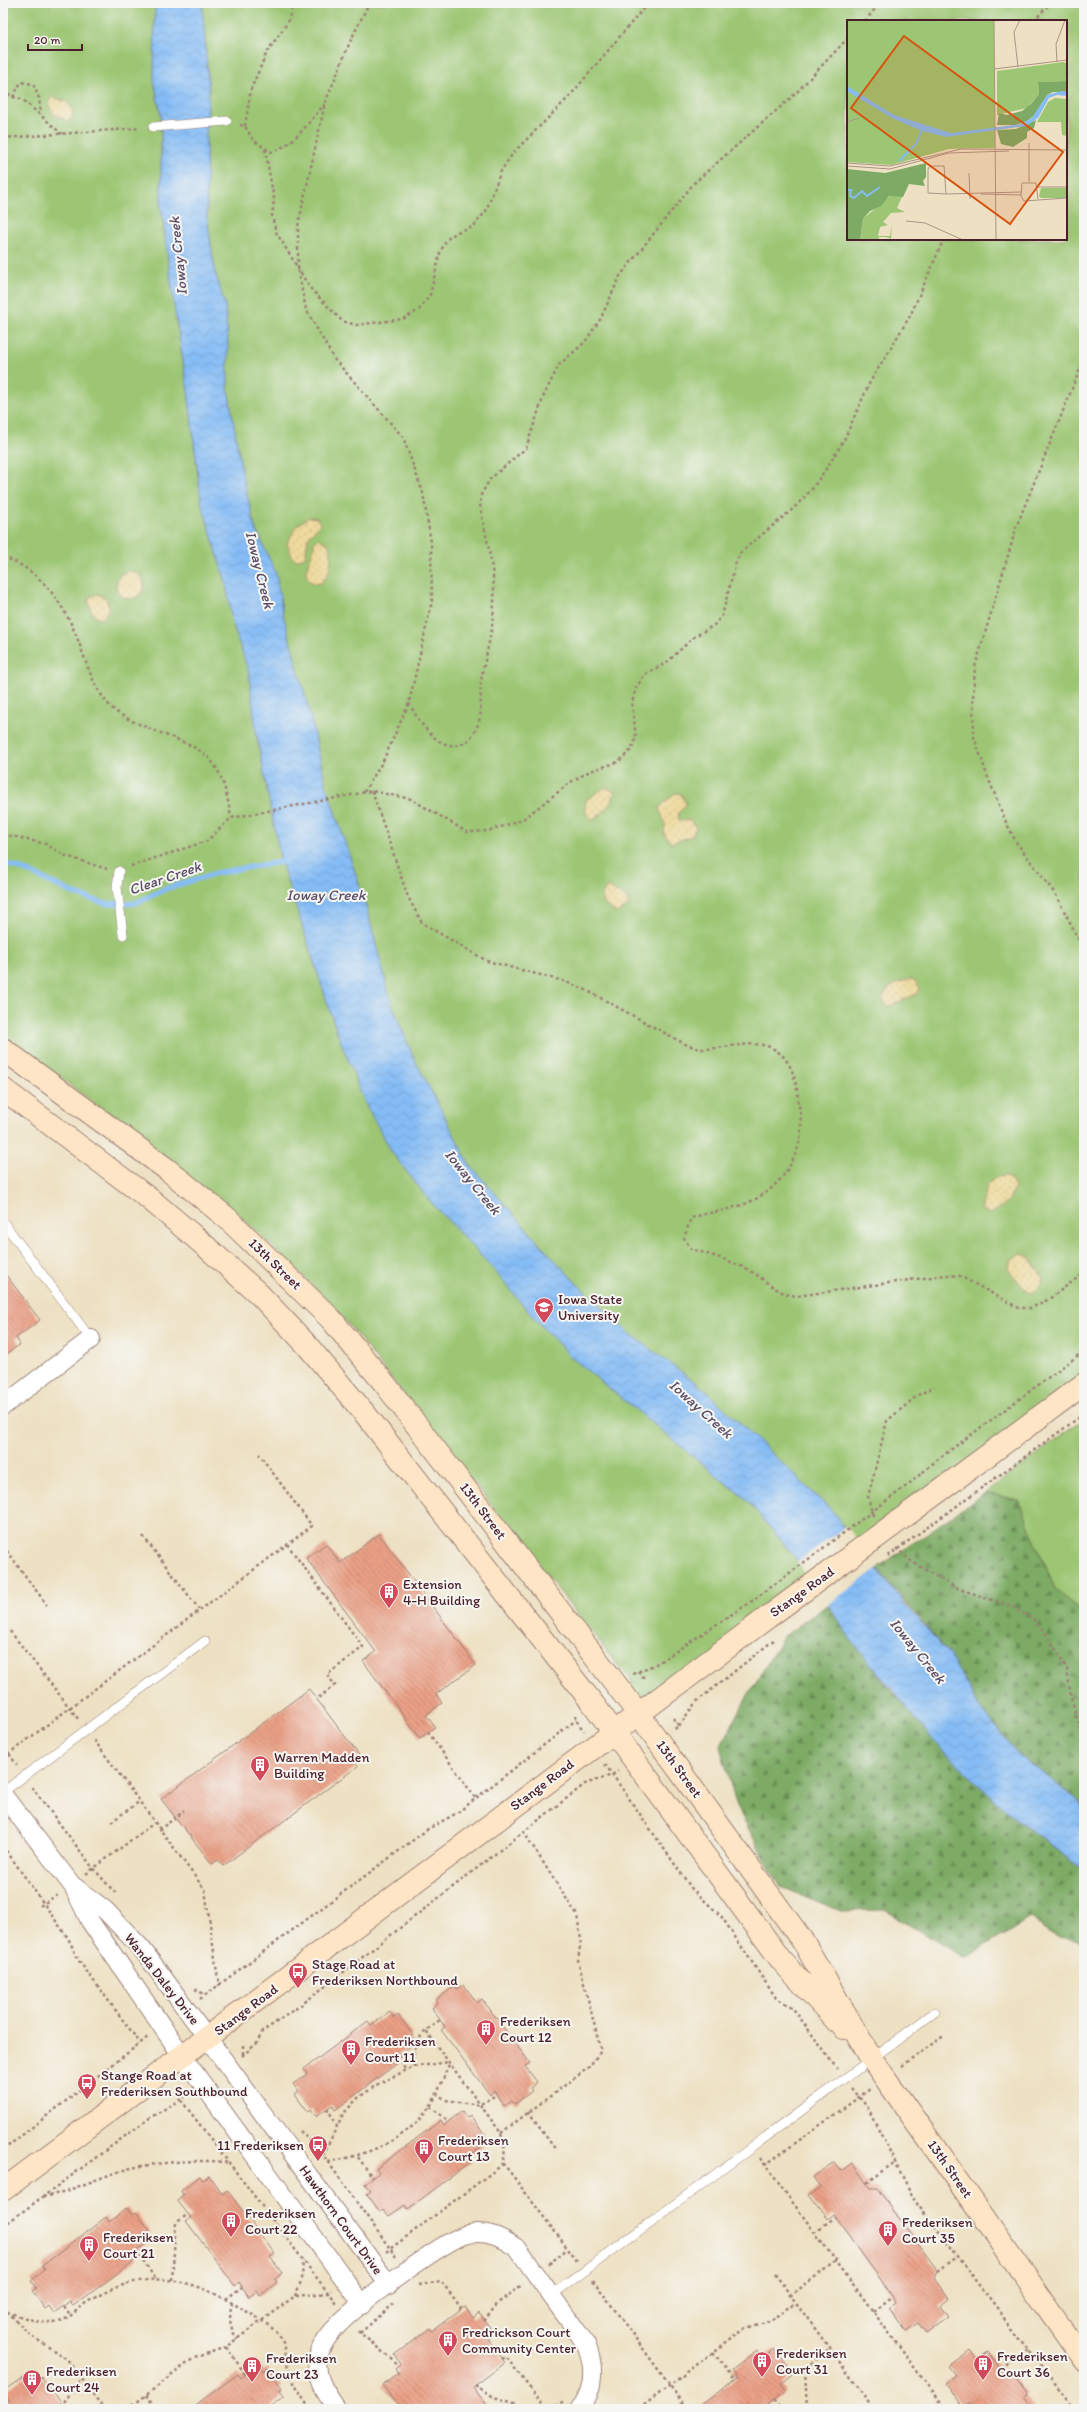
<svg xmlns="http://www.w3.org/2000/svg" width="1087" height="2412" font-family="Itim,sans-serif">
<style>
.green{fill:#9cc673;stroke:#73724f;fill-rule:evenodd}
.forest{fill:url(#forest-firs);stroke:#646548}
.sand{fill:url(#sand-dots);stroke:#9c7c64}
.water{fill:url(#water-waves);stroke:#686e90}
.pier{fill:#eee1c3}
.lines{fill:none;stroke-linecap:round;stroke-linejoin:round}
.stream{stroke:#85bcf5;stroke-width:5.5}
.building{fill:url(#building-back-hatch)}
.lane-casing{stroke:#9c8077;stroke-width:10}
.street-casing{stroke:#9c8077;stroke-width:20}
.secondary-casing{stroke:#9c8077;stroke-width:24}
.path{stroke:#9c8077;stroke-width:2.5;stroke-dasharray:3 3;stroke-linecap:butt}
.lane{stroke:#fff;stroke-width:9}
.street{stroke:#fff;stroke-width:18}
.secondary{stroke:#fde5c5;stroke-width:22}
.secondary-bridge-casing{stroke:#9c8077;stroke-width:24;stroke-linecap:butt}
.path-bridge{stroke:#9c8077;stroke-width:2.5;stroke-dasharray:3 3;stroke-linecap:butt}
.secondary-bridge{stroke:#fde5c5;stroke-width:22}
.labels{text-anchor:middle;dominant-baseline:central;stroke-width:4;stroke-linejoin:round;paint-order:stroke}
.street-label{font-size:14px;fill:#4a1f2b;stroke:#f6f6f2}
.poi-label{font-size:14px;fill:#4a1f2b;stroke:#f6f6f2;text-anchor:start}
.water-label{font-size:15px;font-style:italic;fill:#5c4e68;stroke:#f6f6f2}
.inset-river{fill:none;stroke:#85bcf5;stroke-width:2}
.inset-road{fill:none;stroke:#ac9386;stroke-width:1}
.view{fill:#d8530f;fill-opacity:0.15;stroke:#d8530f;stroke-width:2}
.inset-edge{fill:none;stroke:#4a1f2b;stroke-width:2}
</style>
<defs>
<pattern id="forest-firs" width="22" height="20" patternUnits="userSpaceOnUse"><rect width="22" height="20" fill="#7dab65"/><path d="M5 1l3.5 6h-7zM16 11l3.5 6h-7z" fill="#688b53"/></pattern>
<pattern id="sand-dots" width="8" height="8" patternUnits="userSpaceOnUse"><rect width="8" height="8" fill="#eeda9e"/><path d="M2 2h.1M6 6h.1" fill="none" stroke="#cebb88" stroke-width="1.8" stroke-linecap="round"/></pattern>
<pattern id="water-waves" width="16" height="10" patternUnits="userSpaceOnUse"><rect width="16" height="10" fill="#85bcf5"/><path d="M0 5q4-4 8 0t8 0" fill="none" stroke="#74a1d2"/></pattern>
<pattern id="building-back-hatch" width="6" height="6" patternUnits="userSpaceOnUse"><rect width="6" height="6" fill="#eaa086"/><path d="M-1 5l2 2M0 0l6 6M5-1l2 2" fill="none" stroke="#c0826e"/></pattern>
</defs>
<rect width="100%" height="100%" fill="#f6f6f2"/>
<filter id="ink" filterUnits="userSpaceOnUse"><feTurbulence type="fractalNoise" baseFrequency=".025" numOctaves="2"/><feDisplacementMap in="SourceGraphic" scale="8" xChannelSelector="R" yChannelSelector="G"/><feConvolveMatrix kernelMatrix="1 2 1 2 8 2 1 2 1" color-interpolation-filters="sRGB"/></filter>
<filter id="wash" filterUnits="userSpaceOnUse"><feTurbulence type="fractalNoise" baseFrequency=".012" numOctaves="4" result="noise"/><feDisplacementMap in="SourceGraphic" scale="16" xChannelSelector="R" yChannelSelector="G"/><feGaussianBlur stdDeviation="0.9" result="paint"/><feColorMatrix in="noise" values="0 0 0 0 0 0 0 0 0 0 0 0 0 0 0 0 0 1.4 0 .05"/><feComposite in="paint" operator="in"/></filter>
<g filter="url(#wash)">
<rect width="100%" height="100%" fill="#eee1c3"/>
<path class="green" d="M3,3H1084V1384L638,1713L630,1676L620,1668L342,1316L292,1265L242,1218L141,1138L3,1035ZM848,21H1066V239H848Z
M1084,1419V1614L1055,1589L1018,1500L985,1493Z"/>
<path class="forest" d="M985,1493L1018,1500L1055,1589L1084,1614V1806L1017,1753L981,1710L949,1654L877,1568Z
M827,1605L891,1691L1008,1813L1084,1870V1942L1059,1937L1030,1918L965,1958L885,1910L841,1911L779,1886L737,1807L720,1747L747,1697L783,1637Z"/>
<path class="sand" d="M52,97L67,102L73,109L72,118L68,121L53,114L48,103Z
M309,517L317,518L320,524L308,538L305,557L296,560L292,556L287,544L296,526Z
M319,538L328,544C333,557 332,575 319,584L311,582C298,571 315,557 314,543Z
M116 585a14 14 0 1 1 28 0a14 14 0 1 1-28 0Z
M97,594L106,598L109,608L105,616L101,619C91,616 90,607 88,598Z
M605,787L615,792C613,802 602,817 591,819L585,811L586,800Z
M675,793L681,794L686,804L679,812L678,818L680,821L690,820L696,828L692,836L671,843L664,834L665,824L659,808Z
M608,887L626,897L629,906L616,913L604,904L602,894Z
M912,979L917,983L919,989L916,995C905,997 898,1005 887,1006L882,998C888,986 899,981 912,979Z
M1007,1176L1012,1181L1015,1187L1009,1201L991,1214L981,1210L987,1186L996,1177Z
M1022,1254L1029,1257L1043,1278L1041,1285L1033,1293L1025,1289L1008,1269L1011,1259Z"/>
<path class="water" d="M155,3H202L209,91L206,135L207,216L215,272L225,305L228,342V388L242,473L255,527L276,573L283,614L309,710L326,785L365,902L392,1005L413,1056L470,1165L532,1235L577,1284L628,1332L703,1388L832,1511L904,1603L949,1654L981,1710L1017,1753L1084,1806V1870L1008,1813L933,1740L852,1641L798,1561L747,1500L572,1358L535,1319L487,1262L430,1201L393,1154L365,1103L337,1032L281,862L256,732L249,673L232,622L226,583L201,501L188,391L175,313L161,206V117L154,80Z"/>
<path class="pier" d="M846,1526L879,1567L826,1606L797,1562Z"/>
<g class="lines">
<path class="stream" d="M3,863L27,871L75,894L107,904L136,903L165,889L216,873L286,861"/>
</g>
<g id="blocks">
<path class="building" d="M3,1271L40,1320L16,1338L20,1344L3,1357Z
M379,1534L476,1665L436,1694L442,1703L426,1715L435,1727L420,1738L363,1661L376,1652L306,1558L326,1544L340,1563Z
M309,1689L359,1755L353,1759L358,1766L223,1866L218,1860L212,1864L161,1799Z
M464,1985L477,2003L482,1999L530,2063L525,2066L537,2082L530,2088L532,2091L515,2104L512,2100L504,2106L494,2091L490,2095L441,2030L445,2027L432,2008L438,2003L436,2000L455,1986L457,1989Z
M390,2012L394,2018L398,2015L413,2035L409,2037L414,2044L395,2057L399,2062L335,2110L332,2105L316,2116L311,2109L308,2112L294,2094L298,2091L293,2084L307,2074L304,2069L368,2021L371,2025Z
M462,2111L467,2118L470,2115L485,2135L482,2137L486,2143L468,2157L471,2162L408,2209L405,2205L389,2216L383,2209L380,2212L367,2194L371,2191L365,2184L379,2173L376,2169L441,2120L444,2125Z
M834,2162L841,2171L852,2163L870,2188H877L938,2271L935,2277L950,2298L940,2306L948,2317L926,2333L918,2323L906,2331L889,2308L896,2302L884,2284L833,2214L827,2219L809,2195L820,2187L813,2177Z
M200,2176L203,2180L209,2176L222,2194L227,2190L275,2254L270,2257L282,2273L275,2279L277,2282L260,2296L257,2291L249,2297L239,2282L235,2286L186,2221L191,2218L177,2200L183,2195L181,2191Z
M127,2208L132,2215L136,2212L150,2231L147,2234L152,2240L133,2254L137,2259L73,2306L70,2301L54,2313L49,2306L45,2309L32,2291L36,2288L31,2281L45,2270L42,2266L106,2217L109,2222Z
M465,2306L473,2318L479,2313L490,2328L485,2333L505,2363L473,2387L490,2409H401L382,2385L399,2373L396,2368L401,2364L394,2355L430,2328L432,2331Z
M774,2349L793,2374L781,2384L786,2391L762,2409H696L738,2377L732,2370L757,2351L762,2358Z
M970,2350L977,2360L988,2352L1007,2377L1013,2376L1027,2395L1024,2397L1033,2409H974L970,2403L963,2408L945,2383L956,2375L949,2366Z
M259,2364L264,2371L268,2368L282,2388L279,2390L284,2396L267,2409H190L238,2374L241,2378Z
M25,2376L32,2385L42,2377L66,2409H3V2406L10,2401L3,2391Z"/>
</g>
</g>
<g filter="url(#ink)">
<use href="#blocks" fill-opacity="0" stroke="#9c8077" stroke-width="1"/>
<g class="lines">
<defs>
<path id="lane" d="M153,127L227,121
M119,871L117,887L123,935
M3,1222L91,1339
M3,1792L205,1641
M552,2295L935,2012"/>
<path id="street" d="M3,1406L91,1339
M3,1795L72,1885L105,1910L142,1949L389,2285
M74,1888L90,1921L183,2057L363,2305
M337,2409C325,2392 313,2376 319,2354C322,2343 331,2332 339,2324C356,2306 447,2238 468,2234C488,2230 502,2238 518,2249L586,2344C595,2366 595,2389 580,2409"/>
<path id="secondary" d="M3,1049L168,1170L227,1218L331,1319L385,1384L638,1713L804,1943L871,2058L1084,2359
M3,1089L151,1200L203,1244L259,1294L306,1344L366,1415L594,1705L781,1960L843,2028
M923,1503L1084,1384
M3,2190L768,1617"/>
</defs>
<use href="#lane" class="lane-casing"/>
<use href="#street" class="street-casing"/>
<use href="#secondary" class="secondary-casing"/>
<path class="path" d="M865,21L880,3
M1034,21L1050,3
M3,90L13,97L22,99L62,134
M13,97L21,82L33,84L39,98L41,114
M240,125L245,126L253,140L271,152C295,145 309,121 325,104
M245,126L251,89L267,52L288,22L293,3
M3,138L140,128
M265,149L274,199L272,216L276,232L310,288L342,321L356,325L403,319L419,310L430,295L440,253L446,240L457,232L473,227L486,211L501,171L513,153L569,97L648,3
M3,180L6,189L3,193
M1084,359L1017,525L975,667L973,698L974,737L987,775L1005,820L1016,842L1056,895L1084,950
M3,557C41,570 64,604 78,640C87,664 93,688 111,707C120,716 134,722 146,727C204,751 220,749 231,818
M409,703C414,712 419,721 426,729C446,754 473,751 480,717C482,703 479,689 482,675C487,650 494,626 494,600C495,568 485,535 480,504L481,495L490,479L526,448L544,395L559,365L585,342L601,318L620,276L694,183L794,95L848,38
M372,791L408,897L422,923L487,961L563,981L586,990L685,1044C691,1046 697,1049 703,1049C722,1049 755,1039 772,1048C791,1058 796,1078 798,1098C799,1107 801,1117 801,1126C801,1162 773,1197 738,1206C723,1211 707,1213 691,1218L684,1238L691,1249C712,1255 732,1261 752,1272C769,1282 775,1293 797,1296L945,1275L960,1276L1019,1308H1031L1049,1299L1084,1273
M364,792L383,761L409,703L432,601L431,542L423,493L403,437L334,359L306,309L298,271V226L325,103L350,42L369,3
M3,834L46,844L63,855L107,869
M131,866L207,841L231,818L372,791L411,799L467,832L488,831L522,820L571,782L590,771L618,762L631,750L636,737L632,703L636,688L645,674L666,663L694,637L714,625L722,616L736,562L741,552L794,508L812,489L828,466L843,442L870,382L910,316L944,239
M909,1484L937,1460L1084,1351
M873,1516L868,1497L887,1421L918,1395L934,1387
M936,1521L1084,1414
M143,1536L199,1609
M287,1544L363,1647L327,1675L335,1685L317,1699
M3,1546L47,1605
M896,1548L911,1561L956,1588L1011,1606L1034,1620L1049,1638L1067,1669L1071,1698L1084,1741
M10,1631L79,1720
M638,1671L645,1679
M633,1674L658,1663L755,1599
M576,1715V1720L584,1731
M673,1718L679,1726L674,1729
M679,1726L696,1702L775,1639
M428,1732L476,1799
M94,1740L205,1890L219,1986
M9,1754L17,1765
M3,1758L312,1526L259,1454
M605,1764L692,1889L721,1916L776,1998L792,2007L837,2069
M32,1787L93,1868L117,1895
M111,1822L139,1802
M159,1830L184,1811
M3,1846L68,1938L79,1961L140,2043
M86,1874L154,1823
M40,1906L57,1895
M195,1989L206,1995
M200,1999L428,1829L457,1813L576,1720
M243,2045V2055
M399,2055L405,2070
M242,2056L257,2043L262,2032L301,2005L585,1784L612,1775L618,1771
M901,2066L945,2035
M414,2067C412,2042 421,2033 440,2020
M852,2088L868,2108L915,2201L1073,2409
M436,2093L446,2100L479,2105L496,2095
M181,2100L336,2303
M430,2107L449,2121
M327,2108L337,2125
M528,2112L556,2150
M300,2131L323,2155L396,2257
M501,2133L588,2068L601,2051L578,1960L581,1940L577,1915L523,1831
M3,2150L148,2037
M323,2155L343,2114L358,2098L378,2084L413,2067L449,2062
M358,2157L373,2178
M760,2158L945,2409
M328,2162C367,2155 405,2141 429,2108C438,2095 443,2077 450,2063
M503,2163L577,2261
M765,2165L870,2089
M867,2183L895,2162
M43,2197C73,2191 101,2176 131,2168C155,2163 205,2158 229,2163
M3,2226L151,2117L185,2097
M815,2232L835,2217
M136,2251L155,2278
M386,2252L502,2165L505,2150L501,2133L425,2030
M549,2264L567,2249
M938,2271L957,2257
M775,2274L874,2409
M172,2280L176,2223L188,2214
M593,2280L687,2409
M419,2285L441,2281L462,2309
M295,2296L302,2279L303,2261
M790,2296L836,2261
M226,2299L242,2287
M232,2303C229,2317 229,2326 237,2339
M64,2306L71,2316
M3,2307L30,2335L67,2359L104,2409
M873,2311L892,2296
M7,2312C21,2316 39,2324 54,2323C69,2321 77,2308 89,2301C144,2268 186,2275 239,2307C251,2314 276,2327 282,2340C285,2346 284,2354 286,2361C290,2379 300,2394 310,2409
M484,2321L498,2303L523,2284
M358,2331L399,2366
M360,2333L396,2302
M226,2347L246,2375
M713,2352L734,2379
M502,2359L506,2357L546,2409
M1001,2369L1028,2350
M475,2385L494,2397L517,2404L520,2409
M146,2395L157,2409
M774,2400L781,2409L807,2407
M64,2402L81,2379
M128,2409L194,2358L226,2347L295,2296L328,2293L331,2290
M550,2409L564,2401
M639,2409L746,2327C765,2327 781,2314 795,2303
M807,2409L805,2370L829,2348
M962,2409L963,2408"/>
<use href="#lane" class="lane"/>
<use href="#street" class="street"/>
<use href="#secondary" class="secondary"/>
<defs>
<path id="secondary-bridge" d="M768,1617L923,1503"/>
</defs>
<use href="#secondary-bridge" class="secondary-bridge-casing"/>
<path class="path-bridge" d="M888,1556L936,1521
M755,1599L909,1484"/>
<use href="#secondary-bridge" class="secondary-bridge"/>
</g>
</g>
<defs>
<symbol id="university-pin" viewBox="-11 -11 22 30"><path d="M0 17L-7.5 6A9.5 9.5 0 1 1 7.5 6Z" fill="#d1495b" stroke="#f6f6f2"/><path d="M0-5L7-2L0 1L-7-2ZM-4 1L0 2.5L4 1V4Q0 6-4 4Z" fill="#fff"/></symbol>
<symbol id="building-pin" viewBox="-11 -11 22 30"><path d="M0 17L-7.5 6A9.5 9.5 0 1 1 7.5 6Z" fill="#d1495b" stroke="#f6f6f2"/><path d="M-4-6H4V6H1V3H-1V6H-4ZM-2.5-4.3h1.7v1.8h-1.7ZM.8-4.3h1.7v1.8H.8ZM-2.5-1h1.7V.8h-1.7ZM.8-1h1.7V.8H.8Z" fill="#fff"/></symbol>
<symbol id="bus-pin" viewBox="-11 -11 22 30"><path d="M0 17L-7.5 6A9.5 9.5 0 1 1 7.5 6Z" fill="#d1495b" stroke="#f6f6f2"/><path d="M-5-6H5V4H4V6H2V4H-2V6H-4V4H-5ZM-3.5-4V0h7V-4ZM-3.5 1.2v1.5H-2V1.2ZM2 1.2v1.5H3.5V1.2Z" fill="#fff"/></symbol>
</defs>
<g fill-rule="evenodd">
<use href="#university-pin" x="533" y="1296" width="22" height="30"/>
<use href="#building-pin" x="378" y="1581" width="22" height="30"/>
<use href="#building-pin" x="249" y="1754" width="22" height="30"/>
<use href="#bus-pin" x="287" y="1961" width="22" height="30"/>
<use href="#building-pin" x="475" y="2018" width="22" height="30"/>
<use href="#building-pin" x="340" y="2038" width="22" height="30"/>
<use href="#bus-pin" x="76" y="2072" width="22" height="30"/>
<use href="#bus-pin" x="307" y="2134" width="22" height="30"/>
<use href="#building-pin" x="413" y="2137" width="22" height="30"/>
<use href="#building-pin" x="220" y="2210" width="22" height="30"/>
<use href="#building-pin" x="877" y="2219" width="22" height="30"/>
<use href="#building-pin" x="78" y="2234" width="22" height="30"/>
<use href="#building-pin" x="437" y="2329" width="22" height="30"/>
<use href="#building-pin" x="751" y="2350" width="22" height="30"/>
<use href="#building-pin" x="972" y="2353" width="22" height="30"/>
<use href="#building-pin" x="241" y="2355" width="22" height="30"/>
<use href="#building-pin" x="21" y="2368" width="22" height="30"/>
</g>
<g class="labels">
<g class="street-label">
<text transform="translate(275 1264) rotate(44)">13th Street</text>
<text transform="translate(483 1511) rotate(53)">13th Street</text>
<text transform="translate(802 1592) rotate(-36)">Stange Road</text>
<text transform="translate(679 1769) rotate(54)">13th Street</text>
<text transform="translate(542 1785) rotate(-37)">Stange Road</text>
<text transform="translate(162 1979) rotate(52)">Wanda Daley Drive</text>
<text transform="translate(246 2010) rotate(-37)">Stange Road</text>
<text transform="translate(950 2169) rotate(55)">13th Street</text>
<text transform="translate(341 2220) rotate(54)">Hawthorn Court Drive</text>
</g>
<g class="poi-label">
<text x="558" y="1299">Iowa State<tspan x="558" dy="16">University</tspan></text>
<text x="403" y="1584">Extension<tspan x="403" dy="16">4-H Building</tspan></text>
<text x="274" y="1757">Warren Madden<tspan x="274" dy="16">Building</tspan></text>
<text x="312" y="1964">Stage Road at<tspan x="312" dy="16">Frederiksen Northbound</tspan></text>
<text x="500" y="2021">Frederiksen<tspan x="500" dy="16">Court 12</tspan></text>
<text x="365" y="2041">Frederiksen<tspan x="365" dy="16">Court 11</tspan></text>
<text x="101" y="2075">Stange Road at<tspan x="101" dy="16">Frederiksen Southbound</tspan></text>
<text x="438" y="2140">Frederiksen<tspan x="438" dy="16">Court 13</tspan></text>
<text x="304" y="2145" text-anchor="end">11 Frederiksen</text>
<text x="245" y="2213">Frederiksen<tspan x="245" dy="16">Court 22</tspan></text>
<text x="902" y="2222">Frederiksen<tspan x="902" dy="16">Court 35</tspan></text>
<text x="103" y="2237">Frederiksen<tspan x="103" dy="16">Court 21</tspan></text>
<text x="462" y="2332">Fredrickson Court<tspan x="462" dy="16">Community Center</tspan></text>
<text x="776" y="2353">Frederiksen<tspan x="776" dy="16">Court 31</tspan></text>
<text x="997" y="2356">Frederiksen<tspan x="997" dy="16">Court 36</tspan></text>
<text x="266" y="2358">Frederiksen<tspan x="266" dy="16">Court 23</tspan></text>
<text x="46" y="2371">Frederiksen<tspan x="46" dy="16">Court 24</tspan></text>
</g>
<g class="water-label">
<text transform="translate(178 256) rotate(-96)">Ioway Creek</text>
<text transform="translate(260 570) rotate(76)">Ioway Creek</text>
<text transform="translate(165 878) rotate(-19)">Clear Creek</text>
<text x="326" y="895">Ioway Creek</text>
<text transform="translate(473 1182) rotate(51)">Ioway Creek</text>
<text transform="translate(701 1409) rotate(42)">Ioway Creek</text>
<text transform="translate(918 1651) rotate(51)">Ioway Creek</text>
</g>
</g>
<g transform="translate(847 20)">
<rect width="220" height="220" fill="#eee1c3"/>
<path d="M0,0H147L148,128L102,129L44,145L0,142ZM216,42L220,43V61L191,62L192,74L180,88L150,95V51ZM194,168H220V178H194L192,176ZM44,175L55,177L50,188L58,192L44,193L36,202L41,205L33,207L31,216H43L45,205L44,219L39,217H32V220H13L16,199Z" fill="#9cc673"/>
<path d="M220,61V72H206L200,75L188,95L180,101L169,105H150L152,93L160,95L175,91L184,84L192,74L191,62ZM189,100L187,108L180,112V118L166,127L154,124L150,110L169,109ZM79,143V157L76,161L78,166L62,164L56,177L42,176L34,186L23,191L16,199L13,220H0V149L38,153Z" fill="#7dab65"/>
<path d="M208,78L220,79V116L215,115L214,102H190L201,82Z" fill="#9cc673"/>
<path d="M0,66L47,95L104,113L174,104L185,98L200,75L215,71L220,72V76L210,75L202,78L191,98L179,106L99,117L75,111L45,98L0,71Z" fill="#85bcf5"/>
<path class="inset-river" d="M52,141L69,124L75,110M0,170H4L3,176L7,178L15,171L20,176L33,167"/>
<path class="inset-road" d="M147,0L149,220M210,42L209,24L218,0M171,47L167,12L173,0M147,49L220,40M0,102L12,98M182,123V162M0,143L43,146L114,129L220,130M0,146L43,149L102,133L162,131M122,153L123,179M191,167H220M99,174L81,173V149L83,146H97L99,174L174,172M134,174L174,175M191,179L189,163H175L174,176L177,181L220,178M59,201L78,203L116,220"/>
<path class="view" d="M57,16L216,132L163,204L4,88Z"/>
<rect width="220" height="220" class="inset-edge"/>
</g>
<rect width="1087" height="2412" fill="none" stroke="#f6f6f2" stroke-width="16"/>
<path d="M28 44v6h54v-6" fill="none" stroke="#4a1f2b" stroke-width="2"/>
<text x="34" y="44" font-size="12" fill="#4a1f2b" stroke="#f6f6f2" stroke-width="3" paint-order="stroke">20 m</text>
</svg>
